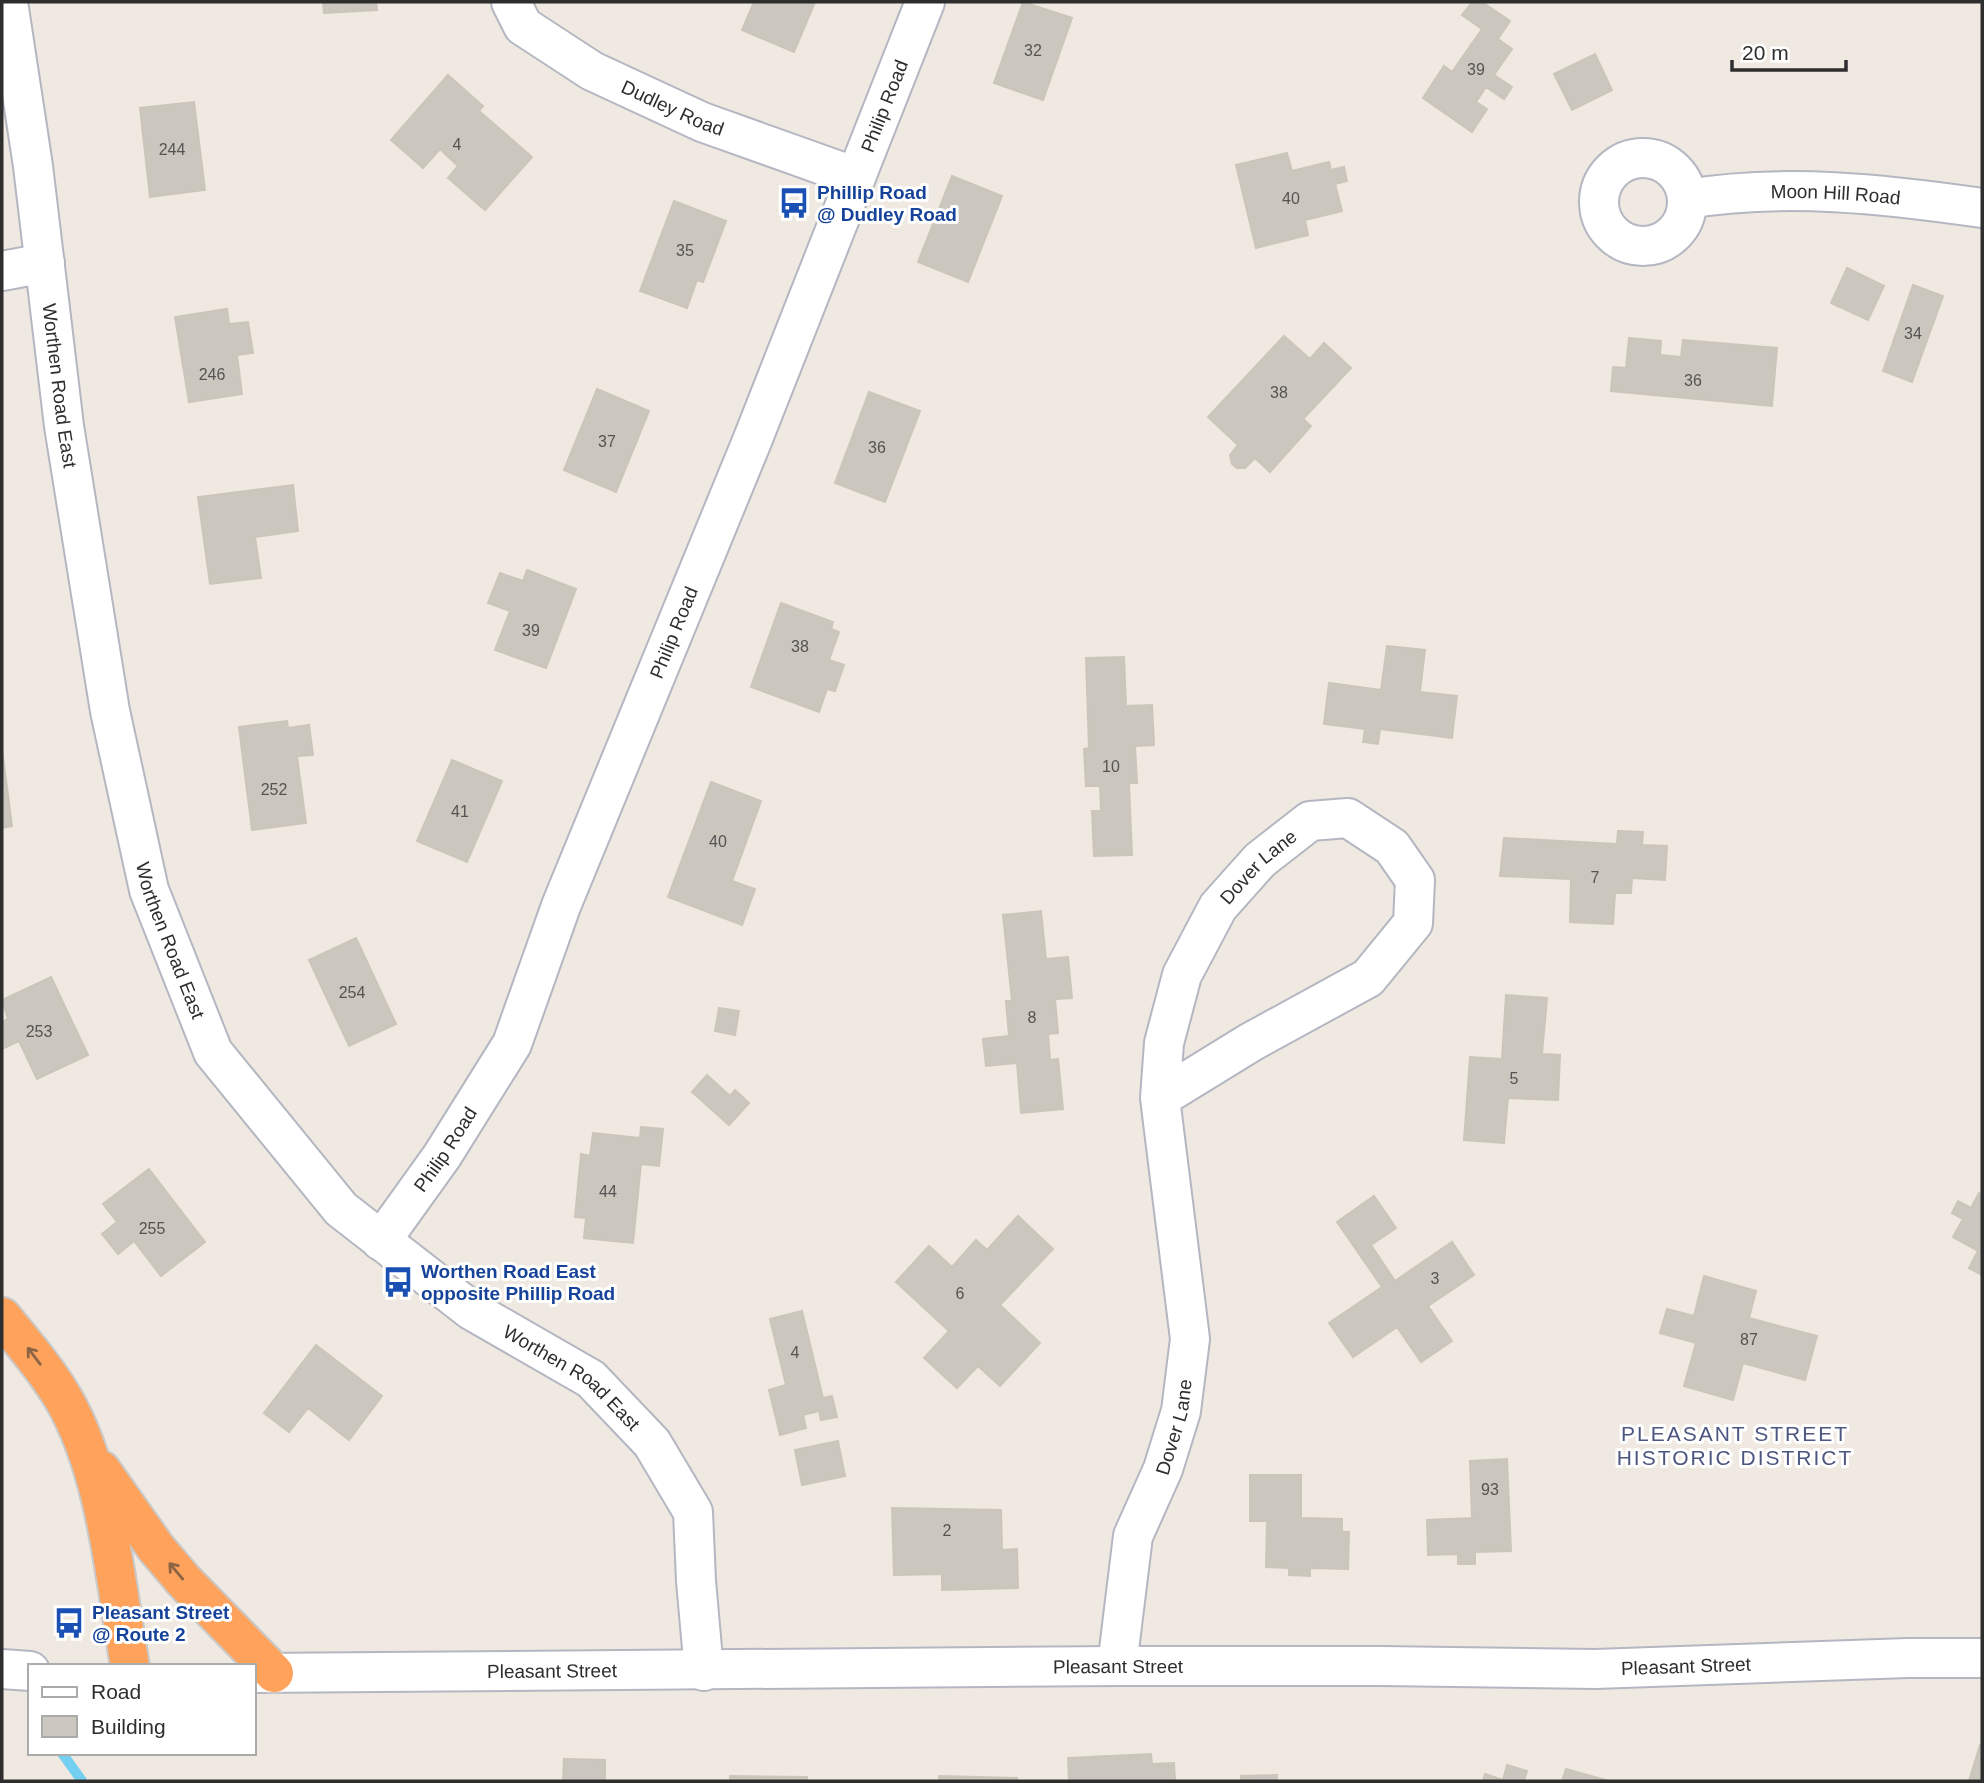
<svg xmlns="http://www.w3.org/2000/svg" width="1984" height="1783" font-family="Helvetica,sans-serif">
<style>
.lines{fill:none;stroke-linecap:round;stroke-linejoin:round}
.stream{stroke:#75cff0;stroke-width:10}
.building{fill:#cbc7bf;stroke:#cbc5ba;stroke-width:2}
.minor-casing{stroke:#b4b7c1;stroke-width:42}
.tertiary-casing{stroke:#b4b7c1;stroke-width:42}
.motorway-casing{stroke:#c9c9c9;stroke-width:42}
.minor{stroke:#fff;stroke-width:38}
.tertiary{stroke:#fff;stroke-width:38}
.motorway{stroke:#ffa35c;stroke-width:38}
.oneway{stroke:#8c6343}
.labels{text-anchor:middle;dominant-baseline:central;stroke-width:6;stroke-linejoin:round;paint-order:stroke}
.number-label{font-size:16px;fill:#555452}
.street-label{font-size:19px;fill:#2e2e2e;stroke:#fff}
.transit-label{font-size:19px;font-weight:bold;fill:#164399;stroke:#fff;text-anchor:start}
.neighbourhood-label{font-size:21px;letter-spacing:2px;fill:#4d5680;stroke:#fff}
</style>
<rect width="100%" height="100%" fill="#efe9e1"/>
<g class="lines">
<path class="stream" d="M62,1753L82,1781"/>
</g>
<path class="building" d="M323,2H376L377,10L324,13Z
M754,2H815L794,52L742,30Z
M1023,2L1072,18L1043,100L994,83Z
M1472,2H1482L1510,21L1498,39L1512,49L1494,75L1512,87L1504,99L1486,87L1476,102L1487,109L1472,132L1423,98L1444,66L1452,72L1482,29L1462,15Z
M1595,54L1612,90L1572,110L1554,74Z
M448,75L483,106L479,111L532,157L485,210L448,178L458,166L440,149L423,168L391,140Z
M194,102L205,190L150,197L140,108Z
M1287,153L1292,171L1329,162L1331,170L1344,167L1347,181L1335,184L1342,211L1305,220L1308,235L1256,248L1236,165Z
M952,176L1002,196L968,282L918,262Z
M674,201L726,221L703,282L697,280L687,308L640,291Z
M1847,268L1884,286L1868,320L1831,303Z
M1913,285L1943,296L1912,382L1883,371Z
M227,309L229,324L248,322L253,353L237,355L242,394L189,402L175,317Z
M1284,336L1310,359L1324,343L1351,368L1303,419L1311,426L1270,472L1255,458L1245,468H1237L1232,464L1230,455L1238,445L1208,417Z
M1629,338L1661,341L1660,355L1681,357L1683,340L1777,348L1772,406L1611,391L1613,367L1626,368Z
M597,389L649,411L616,492L564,470Z
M869,392L920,411L885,502L835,483Z
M293,485L298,531L255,537L261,578L210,584L198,497Z
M527,570L576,589L546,668L495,650L510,611L488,603L500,573L523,581Z
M781,603L833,622L831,629L839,632L829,660L844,665L835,691L827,689L819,712L751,687Z
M1387,646L1425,650L1420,692L1457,696L1452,738L1380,729L1378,744L1363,742L1365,729L1324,724L1329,683L1381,690Z
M1124,657L1126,706L1152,705L1154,745L1135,746L1137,783H1129L1132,855L1094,856L1092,811H1101L1100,786H1086L1084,749L1089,748L1086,658Z
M287,721L288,728L309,725L313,755L297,756L306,823L252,830L239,727Z
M2,749L12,826L2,828Z
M452,760L502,781L467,862L417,841Z
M711,782L761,801L732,881L755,889L742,925L668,897Z
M1618,831L1643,832L1642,845L1667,846L1665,880L1632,878L1631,893H1615L1613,924L1570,922L1571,879L1500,876L1504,838L1617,844Z
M1041,911L1046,959L1068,957L1072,998L1055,999L1058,1033L1048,1034L1050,1060L1058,1059L1063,1109L1021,1113L1017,1063L986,1066L983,1039L1009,1036L1006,1001H1012L1003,915Z
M356,938L396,1024L349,1046L309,960Z
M51,977L88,1055L37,1079L19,1041L2,1049V1022L8,1019L2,1000Z
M1506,995L1547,998L1542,1054L1560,1055L1558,1100L1508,1098L1504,1143L1464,1140L1470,1057L1502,1059Z
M719,1008L739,1011L735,1035L715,1031Z
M707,1075L730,1096L735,1090L749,1103L729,1125L692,1092Z
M641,1127L663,1129L659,1166L641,1164L633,1243L584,1238L586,1218L575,1217L581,1154L590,1156L593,1133L640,1138Z
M149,1169L205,1242L161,1276L134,1241L118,1254L102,1234L117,1222L103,1204Z
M1979,1193L1982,1195V1275L1969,1268L1978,1251L1953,1237L1963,1219L1952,1213L1958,1201L1971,1208Z
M1374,1196L1396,1228L1371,1245L1395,1281L1452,1242L1474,1275L1428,1306L1452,1341L1421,1362L1397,1327L1353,1357L1329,1323L1382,1287L1337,1222Z
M1018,1216L1053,1249L1000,1305L1040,1343L1000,1386L978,1366L957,1388L924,1358L949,1331L896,1282L929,1246L952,1267L976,1240L987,1250Z
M1704,1276L1756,1291L1749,1318L1817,1336L1805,1380L1743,1363L1733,1400L1684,1386L1696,1343L1660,1333L1667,1309L1694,1316Z
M802,1311L823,1398L832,1396L837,1417L821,1420L819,1411L803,1415L806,1428L780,1435L769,1390L786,1385L770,1319Z
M316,1345L382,1396L349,1440L308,1408L289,1432L264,1413Z
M838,1441L845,1476L802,1485L795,1450Z
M1507,1459L1511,1551L1475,1552V1564H1458V1554L1428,1555L1427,1520L1472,1518L1470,1461Z
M1250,1475H1301V1518L1342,1519V1532H1349L1348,1569L1310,1568V1576L1289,1575V1568L1266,1567L1267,1521H1250Z
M892,1508L1001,1510L1002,1550L1017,1549L1018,1588L942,1590V1574L894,1575Z
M1980,1745L1982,1746V1781H1969Z
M1151,1754L1152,1764L1174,1763L1175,1781H1069L1068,1758Z
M564,1759L605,1760V1781H563Z
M1507,1765L1527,1771L1524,1781H1483L1485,1774L1503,1780Z
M1566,1769L1609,1781H1562Z
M1277,1775V1781H1241V1776Z
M730,1776L807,1777V1781H730Z
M939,1776L1017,1778L1016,1781H939Z"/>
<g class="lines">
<defs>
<g id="minor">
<path id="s1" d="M8,2L33,166L64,426L110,711L149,890L213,1052L341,1209L471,1310L591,1379L652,1443L693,1512L696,1581L704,1671"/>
<path id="s2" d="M511,2L523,26L592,71L702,122L856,177"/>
<circle cx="1643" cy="202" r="44"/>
<path id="s3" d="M1687,199C1785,183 1884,194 1982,208"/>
<path d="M2,271L45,263"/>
<path id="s4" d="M381,1241L442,1156L512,1044L561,906L752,441L925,2"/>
<path id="s5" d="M1117,1666L1133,1536L1163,1469L1181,1411L1190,1339L1160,1098L1164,1043L1182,975L1218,907L1260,860L1310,821L1348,818L1392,847L1415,880L1413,923L1368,978L1251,1042L1160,1098"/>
</g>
<g id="tertiary">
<path d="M2,1669L30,1671"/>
<path id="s6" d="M254,1673L1117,1666H1381L1595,1669L1908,1658H1982"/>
</g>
<path id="motorway" d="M2,1317C23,1343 46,1369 63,1398C107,1473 115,1580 130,1666
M101,1470L156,1548L184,1581L274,1673"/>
</defs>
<use href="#minor" class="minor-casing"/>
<use href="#tertiary" class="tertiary-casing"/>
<use href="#motorway" class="motorway-casing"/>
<use href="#minor" class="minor"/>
<use href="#tertiary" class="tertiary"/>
<use href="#motorway" class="motorway"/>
</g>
<defs><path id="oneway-shaft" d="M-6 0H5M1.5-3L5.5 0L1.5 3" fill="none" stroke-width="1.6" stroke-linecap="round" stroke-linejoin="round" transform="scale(1.75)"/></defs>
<g class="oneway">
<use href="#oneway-shaft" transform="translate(34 1356) rotate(-127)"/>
<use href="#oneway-shaft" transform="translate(176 1571) rotate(-130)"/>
</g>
<defs>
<symbol id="bus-bare" viewBox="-9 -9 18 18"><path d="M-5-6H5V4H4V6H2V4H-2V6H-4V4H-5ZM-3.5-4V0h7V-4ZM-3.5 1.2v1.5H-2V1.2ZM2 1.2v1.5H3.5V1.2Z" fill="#1a4fb4" stroke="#fff" stroke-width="2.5" paint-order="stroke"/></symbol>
</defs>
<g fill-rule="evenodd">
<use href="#bus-bare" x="772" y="181" width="44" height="44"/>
<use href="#bus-bare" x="376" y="1260" width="44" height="44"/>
<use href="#bus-bare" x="47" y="1601" width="44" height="44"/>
</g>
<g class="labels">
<g class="number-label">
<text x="1033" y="50">32</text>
<text x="1476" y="69">39</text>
<text x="457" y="144">4</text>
<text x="172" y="149">244</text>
<text x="1291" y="198">40</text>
<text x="685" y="250">35</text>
<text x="1913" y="333">34</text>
<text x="212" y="374">246</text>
<text x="1693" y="380">36</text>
<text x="1279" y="392">38</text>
<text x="607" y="441">37</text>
<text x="877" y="447">36</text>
<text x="531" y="630">39</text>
<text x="800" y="646">38</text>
<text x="1111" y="766">10</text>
<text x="274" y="789">252</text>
<text x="460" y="811">41</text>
<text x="718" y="841">40</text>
<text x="1595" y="877">7</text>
<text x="352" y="992">254</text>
<text x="1032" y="1017">8</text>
<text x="39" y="1031">253</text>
<text x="1514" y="1078">5</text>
<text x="608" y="1191">44</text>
<text x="152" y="1228">255</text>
<text x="1435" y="1278">3</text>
<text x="960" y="1293">6</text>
<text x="1749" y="1339">87</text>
<text x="795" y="1352">4</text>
<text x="1490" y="1489">93</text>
<text x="947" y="1530">2</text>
</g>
<g class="street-label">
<text stroke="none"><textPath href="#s2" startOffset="198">Dudley Road</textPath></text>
<text stroke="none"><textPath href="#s4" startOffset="1246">Philip Road</textPath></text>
<text stroke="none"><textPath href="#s3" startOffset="149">Moon Hill Road</textPath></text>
<text stroke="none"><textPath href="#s1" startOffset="387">Worthen Road East</textPath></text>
<text stroke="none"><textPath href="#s4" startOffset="679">Philip Road</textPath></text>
<text stroke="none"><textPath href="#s5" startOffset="840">Dover Lane</textPath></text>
<text stroke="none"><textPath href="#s1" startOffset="954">Worthen Road East</textPath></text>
<text stroke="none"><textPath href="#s4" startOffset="112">Philip Road</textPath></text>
<text stroke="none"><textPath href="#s1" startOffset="1563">Worthen Road East</textPath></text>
<text stroke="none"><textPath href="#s5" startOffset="248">Dover Lane</textPath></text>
<text stroke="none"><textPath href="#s6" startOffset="864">Pleasant Street</textPath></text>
<text stroke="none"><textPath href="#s6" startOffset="1432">Pleasant Street</textPath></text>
<text stroke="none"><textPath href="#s6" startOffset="298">Pleasant Street</textPath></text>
</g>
<g class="transit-label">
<text x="817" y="192">Phillip Road<tspan x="817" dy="22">@ Dudley Road</tspan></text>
<text x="421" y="1271">Worthen Road East<tspan x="421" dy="22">opposite Phillip Road</tspan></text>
<text x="92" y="1612">Pleasant Street<tspan x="92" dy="22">@ Route 2</tspan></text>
</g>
<g class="neighbourhood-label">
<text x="1735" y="1433">PLEASANT STREET<tspan x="1735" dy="24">HISTORIC DISTRICT</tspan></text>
</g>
</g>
<rect width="1984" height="1783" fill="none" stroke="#2e2e2e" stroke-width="7"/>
<rect x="28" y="1664" width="228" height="91" fill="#ffffff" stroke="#ababab" stroke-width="2"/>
<rect x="42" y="1687" width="35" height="10" fill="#ffffff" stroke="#ababab" stroke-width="2"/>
<text x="91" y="1699" font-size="21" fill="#2e2e2e">Road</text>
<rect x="42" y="1716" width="35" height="21" fill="#cbc7bf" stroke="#ababab" stroke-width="2"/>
<text x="91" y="1734" font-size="21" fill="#2e2e2e">Building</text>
<path d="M1732 60v10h114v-10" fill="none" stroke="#2e2e2e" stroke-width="3.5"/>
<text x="1742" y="60" font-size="21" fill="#2e2e2e" stroke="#ffffff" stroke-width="5" paint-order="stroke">20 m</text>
</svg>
